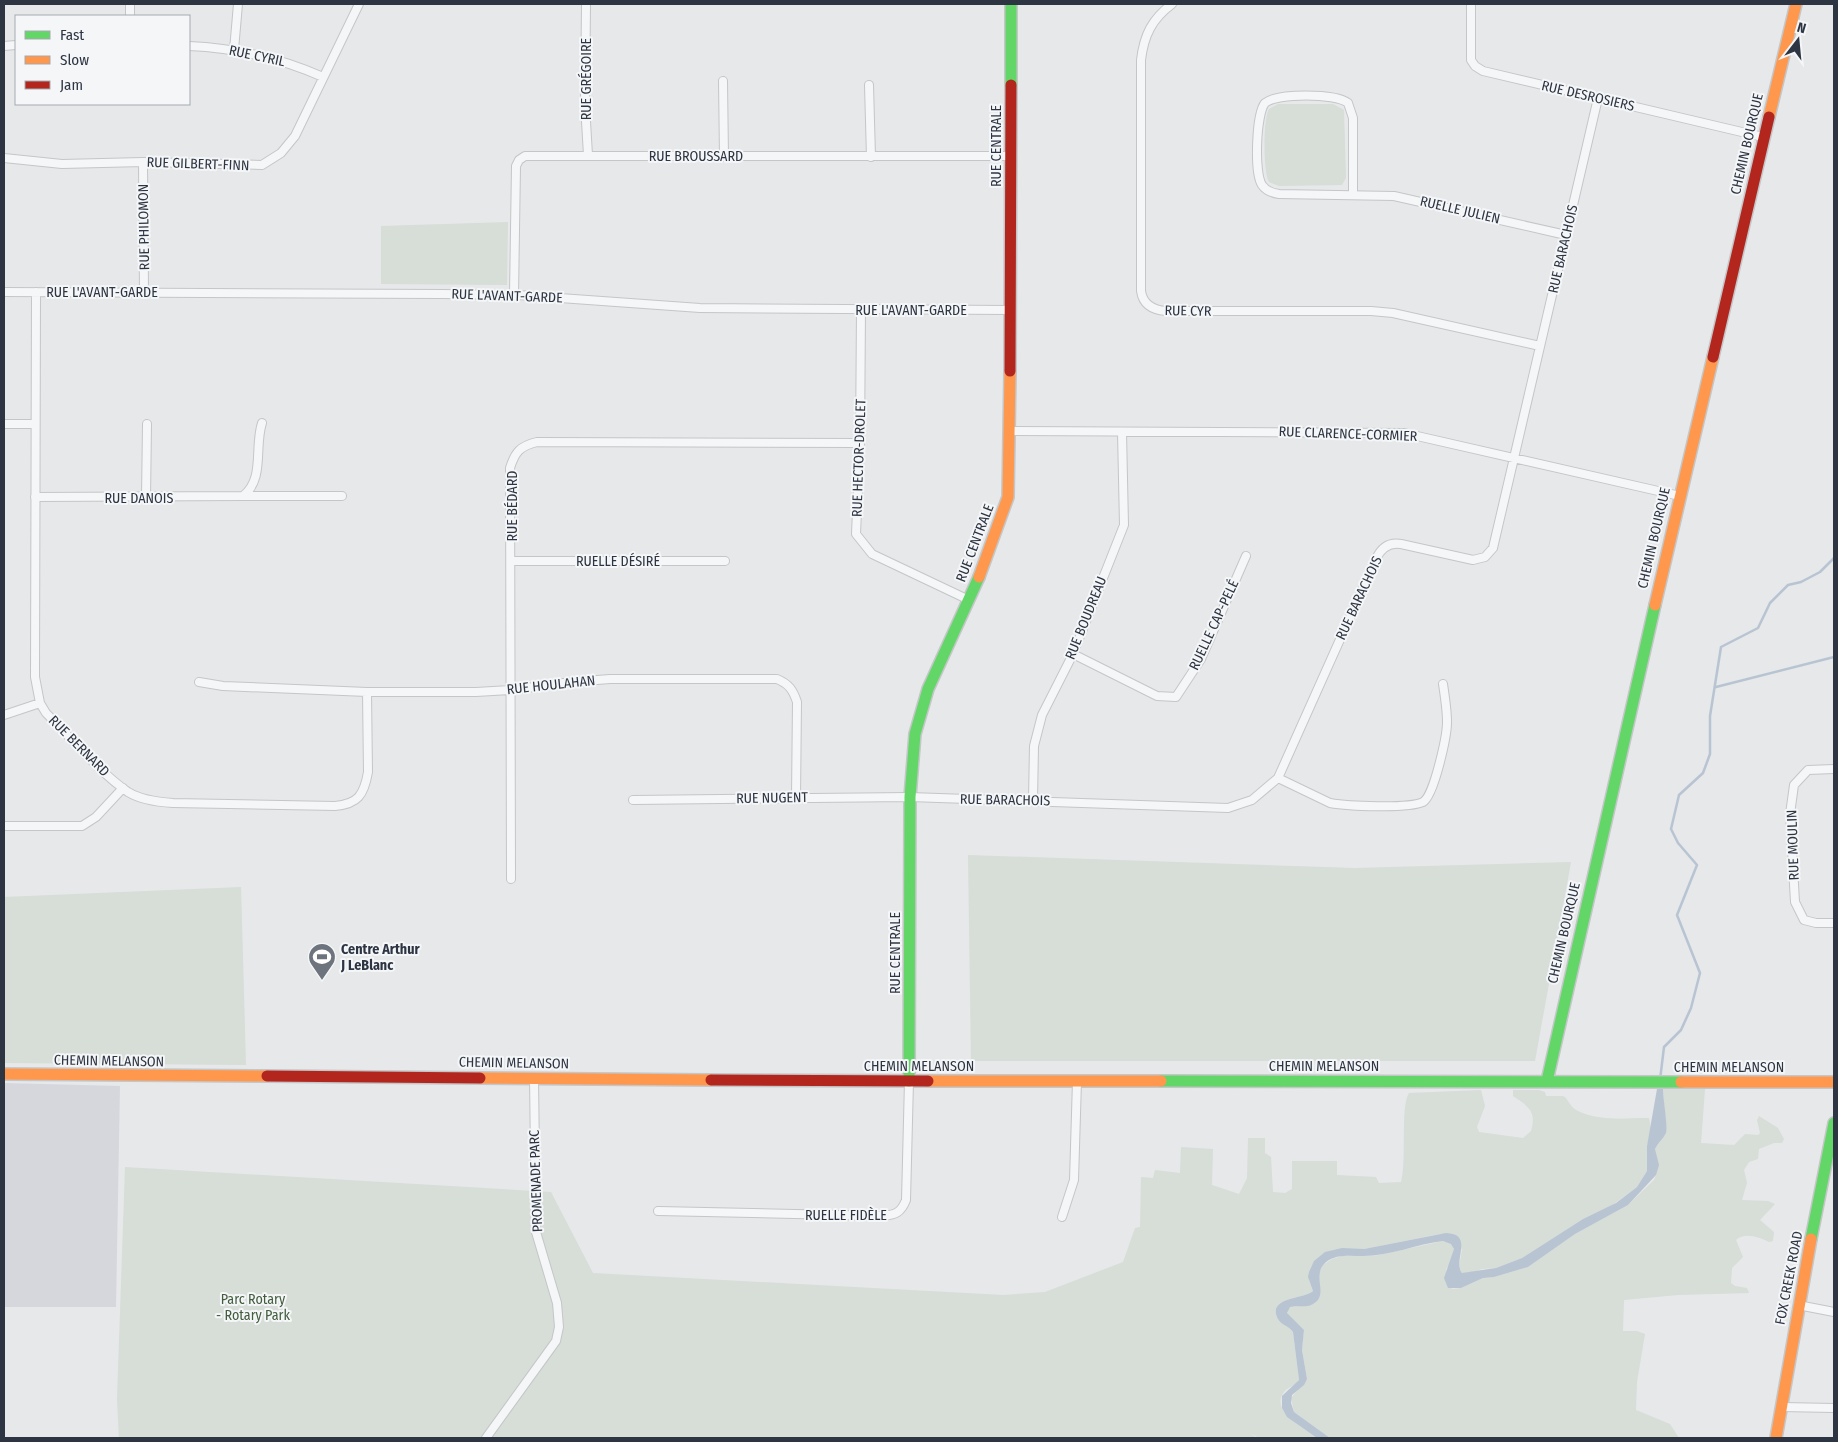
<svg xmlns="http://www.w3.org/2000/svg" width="1838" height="1442" font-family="'Fira Sans Condensed',sans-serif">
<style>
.built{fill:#d5d7dd}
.green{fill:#d7ddd7}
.water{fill:#b8c4d2}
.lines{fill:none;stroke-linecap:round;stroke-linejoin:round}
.stream{stroke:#b8c4d2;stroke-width:2.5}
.street-casing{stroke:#c4c6c8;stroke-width:10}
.fast-casing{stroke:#c4c6c8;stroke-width:14}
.slow-casing{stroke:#c4c6c8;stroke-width:14}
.jam-casing{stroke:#c4c6c8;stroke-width:14}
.street{stroke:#f5f6f7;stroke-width:8}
.fast{stroke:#63d668;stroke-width:11}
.slow{stroke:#ff974d;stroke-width:11}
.jam{stroke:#b3261e;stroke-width:11}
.labels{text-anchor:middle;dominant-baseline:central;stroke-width:4;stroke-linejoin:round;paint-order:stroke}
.street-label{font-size:14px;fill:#2e3542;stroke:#f4f6f8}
.poi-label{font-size:14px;font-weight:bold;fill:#2e3542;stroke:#f4f6f8;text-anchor:start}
.park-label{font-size:14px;fill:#425c3d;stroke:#f4f6f8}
</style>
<rect width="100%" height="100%" fill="#e6e8ea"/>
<path class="built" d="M4,1083L120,1086L116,1307H4Z"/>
<path class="green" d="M1278,104H1333L1344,110L1346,178L1342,185L1279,186L1269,182C1263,172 1263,119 1269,109Z
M508,222L507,285L381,284V226Z
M968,855L1355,868L1571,862L1535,1061H971Z
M241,887L246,1065L4,1063V897Z
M1663,1088L1705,1089L1701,1143L1734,1145L1745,1134L1758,1135L1760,1133L1757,1120L1759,1116L1778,1128L1784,1139L1782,1143H1774L1759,1149L1758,1159L1749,1162L1744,1170L1747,1183L1742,1200L1768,1201L1775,1204L1760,1220L1774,1232L1773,1241L1769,1242C1760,1237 1744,1232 1736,1240L1743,1257L1732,1268L1731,1283L1735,1286L1747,1288L1749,1293L1678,1295L1624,1300L1623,1331H1637L1645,1334L1637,1382L1636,1410L1670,1424L1679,1438H1330L1294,1412L1291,1398L1307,1379L1302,1350L1304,1330L1288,1316L1287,1311L1290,1307L1310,1305L1315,1302L1320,1294L1319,1272L1323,1265L1332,1259L1342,1256H1374L1443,1241L1451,1243L1454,1249L1451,1263L1446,1269L1452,1289L1461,1288L1483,1278L1494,1277L1528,1267L1575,1234L1628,1205L1654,1180L1656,1175L1655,1149C1659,1143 1663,1139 1666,1132C1667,1127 1663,1098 1663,1088Z
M1481,1090L1485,1106L1477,1127L1479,1132L1523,1138L1531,1131C1537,1111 1528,1106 1513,1096V1090H1539L1545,1092L1546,1096H1563C1569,1099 1569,1106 1576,1110C1600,1122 1624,1118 1649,1118L1651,1130L1647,1146V1171L1637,1187L1611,1206L1583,1219L1522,1258L1496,1268L1482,1269L1469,1274L1462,1273L1459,1268L1462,1249L1440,1234L1364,1249L1333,1250L1309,1280L1313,1291C1305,1299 1266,1297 1278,1319C1281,1325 1289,1326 1293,1332L1299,1380C1295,1386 1288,1387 1284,1392C1269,1412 1306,1429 1317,1438H1259L1250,1433L1257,1438H119L117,1399L125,1167L551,1192L593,1273L1003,1295L1045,1292L1123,1262L1135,1228L1140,1227L1141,1177L1153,1178L1155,1170L1180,1173L1181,1147L1213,1149L1212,1185L1239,1194L1247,1178L1248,1138H1265V1153L1271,1157L1273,1192L1285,1193L1292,1189V1161H1337V1175L1376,1177L1379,1183L1401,1182C1407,1161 1400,1107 1409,1093Z"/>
<path class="water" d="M1657,1089H1663C1663,1099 1668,1126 1666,1133C1663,1139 1658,1143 1655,1149L1659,1165L1656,1175L1628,1205L1575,1234L1528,1267L1494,1277L1483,1278L1461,1288H1448L1444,1278L1454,1249L1451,1244L1443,1241C1417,1244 1390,1256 1363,1256C1352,1256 1339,1254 1329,1260C1308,1273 1331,1294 1313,1304C1307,1308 1297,1305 1290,1307L1287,1313L1304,1330L1302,1350L1307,1379L1304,1385L1292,1395L1291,1403L1294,1412L1330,1438H1317L1287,1417L1282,1408V1396L1299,1380L1293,1332C1289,1326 1281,1325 1278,1319C1266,1297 1305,1299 1313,1291L1308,1277L1309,1272L1314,1261L1325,1252L1342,1248L1364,1249L1446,1233C1475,1234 1452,1261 1462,1273L1496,1268L1522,1258L1583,1219L1616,1203L1637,1187L1647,1171V1146Z"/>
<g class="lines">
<path class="stream" d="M1716,687L1834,657
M1660,1080L1664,1047L1681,1030L1691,1008L1700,973L1677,915L1697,865L1678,843L1671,829L1679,795L1703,773L1710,754V716L1721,647L1758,628L1770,603L1788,585L1801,582L1820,572L1834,558"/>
<defs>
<path id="street" d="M130,4V16
M586,4L585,105L588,155
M1172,4C1152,19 1144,35 1141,60V291C1143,305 1153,310 1166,311H1371L1393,313L1540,346
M1471,4V60L1475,66L1483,71L1763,137
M4,46L16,45
M189,46C236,48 280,58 323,77
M234,50L238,4
M723,81L724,157
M869,85L871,157
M4,158L62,164L143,162L262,165L281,153L295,136L359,4
M143,162L144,292
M1353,194V118L1348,103C1335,93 1277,93 1265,103C1256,114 1254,173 1262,185C1266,191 1272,193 1279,194L1394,196L1566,235
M4,292L443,294L518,295L700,308L1010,310
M36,292L35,677L40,703L46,713C70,737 100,773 128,792C141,800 157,802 173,803L335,806C358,804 364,795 368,772L367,692
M514,295L516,166L519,160L525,156H1011
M861,310L860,443L856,534L872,554L969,600
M4,424H34
M1010,431L1404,433L1680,496
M243,496H342
M35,497L243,496C265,479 254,447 262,423
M146,498L147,424
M512,561H725
M1073,654L1157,696L1176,697L1201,659L1246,556
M199,682L223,686L367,692H476L512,690L571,682L610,679H777C789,684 793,690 797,702L796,798
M4,715L40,703
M1834,769L1808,770L1794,785L1790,814L1795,902L1804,920L1816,923H1834
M1278,778L1330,803C1347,806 1408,809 1423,802C1434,796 1447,736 1447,722C1447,710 1445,697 1443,684
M633,800L910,797L1228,808L1252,800L1278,778L1376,559C1381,548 1389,542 1401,544L1473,560L1485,557L1493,548L1598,98
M1033,800L1034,746L1042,715L1073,654L1124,525L1122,432
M4,826H82L96,817L123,788
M511,879L510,468C515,452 520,446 537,442L860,443
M658,1211L882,1216C895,1215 901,1213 906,1200L909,1081
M1062,1217L1074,1180L1077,1081
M1798,1305L1834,1312
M1782,1407L1834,1408
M486,1438L556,1341L559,1327L557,1303L536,1232L534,1078"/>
<path id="fast" d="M1011,85V4
M909,1081L910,797L915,734L928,689L979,577
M1161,1081L1681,1082
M1547,1081L1655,605
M1811,1239L1834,1123"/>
<path id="slow" d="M1769,117L1796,4
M979,577L1008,497L1010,371
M1655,605L1713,357
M4,1074L267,1076
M480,1078L711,1080
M928,1081H1161
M1681,1082H1834
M1776,1438L1811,1239"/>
<path id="jam" d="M1713,357L1769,117
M1010,371L1011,85
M267,1076L480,1078
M711,1080L928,1081"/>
</defs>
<use href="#street" class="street-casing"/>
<use href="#fast" class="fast-casing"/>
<use href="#slow" class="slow-casing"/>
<use href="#jam" class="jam-casing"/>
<use href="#street" class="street"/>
<use href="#fast" class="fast"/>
<use href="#slow" class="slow"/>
<use href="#jam" class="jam"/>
</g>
<defs>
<symbol id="stadium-pin" viewBox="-11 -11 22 30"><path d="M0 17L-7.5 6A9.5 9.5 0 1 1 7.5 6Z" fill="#6e747d" stroke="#f4f6f8"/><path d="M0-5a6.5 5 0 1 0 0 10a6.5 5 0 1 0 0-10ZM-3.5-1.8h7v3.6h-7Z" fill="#fff"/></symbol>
</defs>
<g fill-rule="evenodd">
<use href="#stadium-pin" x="306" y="941" width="32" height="43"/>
</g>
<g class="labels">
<g class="street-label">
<text transform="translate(257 56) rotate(12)">RUE CYRIL</text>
<text transform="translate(586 79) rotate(-90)">RUE GRÉGOIRE</text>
<text transform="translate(1588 96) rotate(13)">RUE DESROSIERS</text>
<text transform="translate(1747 144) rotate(-77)">CHEMIN BOURQUE</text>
<text transform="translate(996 146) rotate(-90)">RUE CENTRALE</text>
<text x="696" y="156">RUE BROUSSARD</text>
<text transform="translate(198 164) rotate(2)">RUE GILBERT-FINN</text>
<text transform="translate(1460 210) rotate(13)">RUELLE JULIEN</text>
<text transform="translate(144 227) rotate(-91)">RUE PHILOMON</text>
<text transform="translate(1563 249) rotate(-77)">RUE BARACHOIS</text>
<text x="102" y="292">RUE L'AVANT-GARDE</text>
<text transform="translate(507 296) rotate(2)">RUE L'AVANT-GARDE</text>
<text x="911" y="310">RUE L'AVANT-GARDE</text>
<text transform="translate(1188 311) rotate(1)">RUE CYR</text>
<text transform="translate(1348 434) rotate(2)">RUE CLARENCE-CORMIER</text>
<text transform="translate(859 458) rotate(-88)">RUE HECTOR-DROLET</text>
<text x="139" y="498">RUE DANOIS</text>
<text transform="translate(512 506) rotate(-90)">RUE BÉDARD</text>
<text transform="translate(1654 538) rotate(-77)">CHEMIN BOURQUE</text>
<text transform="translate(975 543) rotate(-69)">RUE CENTRALE</text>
<text x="618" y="561">RUELLE DÉSIRÉ</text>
<text transform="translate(1359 598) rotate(-65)">RUE BARACHOIS</text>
<text transform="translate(1086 618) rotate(-68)">RUE BOUDREAU</text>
<text transform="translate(1214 625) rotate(-65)">RUELLE CAP-PELÉ</text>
<text transform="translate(551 685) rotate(-6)">RUE HOULAHAN</text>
<text transform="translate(79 746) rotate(45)">RUE BERNARD</text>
<text transform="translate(772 798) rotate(-1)">RUE NUGENT</text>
<text transform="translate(1005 800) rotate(1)">RUE BARACHOIS</text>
<text transform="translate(1793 845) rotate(-92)">RUE MOULIN</text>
<text transform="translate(1564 933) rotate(-77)">CHEMIN BOURQUE</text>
<text transform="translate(895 953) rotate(-90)">RUE CENTRALE</text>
<text transform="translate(109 1061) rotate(1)">CHEMIN MELANSON</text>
<text transform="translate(514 1063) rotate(1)">CHEMIN MELANSON</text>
<text x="919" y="1066">CHEMIN MELANSON</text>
<text x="1324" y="1066">CHEMIN MELANSON</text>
<text x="1729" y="1067">CHEMIN MELANSON</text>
<text transform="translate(536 1181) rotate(-92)">PROMENADE PARC</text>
<text x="846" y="1215">RUELLE FIDÈLE</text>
<text transform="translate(1789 1278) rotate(-79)">FOX CREEK ROAD</text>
</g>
<g class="poi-label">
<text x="341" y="949">Centre Arthur<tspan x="341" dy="16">J LeBlanc</tspan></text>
</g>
<g class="park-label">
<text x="253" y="1299">Parc Rotary<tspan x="253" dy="16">- Rotary Park</tspan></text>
</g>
</g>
<rect width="1838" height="1442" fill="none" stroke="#2e3542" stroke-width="10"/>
<rect x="15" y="15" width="175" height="90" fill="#f4f6f8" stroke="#a5a9af"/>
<rect x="25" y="31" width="25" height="8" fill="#63d668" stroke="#a5a9af"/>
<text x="60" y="40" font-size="15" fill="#2e3542">Fast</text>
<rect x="25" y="56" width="25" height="8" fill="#ff974d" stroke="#a5a9af"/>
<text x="60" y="65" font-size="15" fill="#2e3542">Slow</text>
<rect x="25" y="81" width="25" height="8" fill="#b3261e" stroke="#a5a9af"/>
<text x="60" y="90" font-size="15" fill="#2e3542">Jam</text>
<g transform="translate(1798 40) rotate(16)" stroke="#f4f6f8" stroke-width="4" paint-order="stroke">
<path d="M0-4L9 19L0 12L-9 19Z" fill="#2e3542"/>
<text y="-8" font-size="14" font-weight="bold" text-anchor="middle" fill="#2e3542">N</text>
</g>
</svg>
